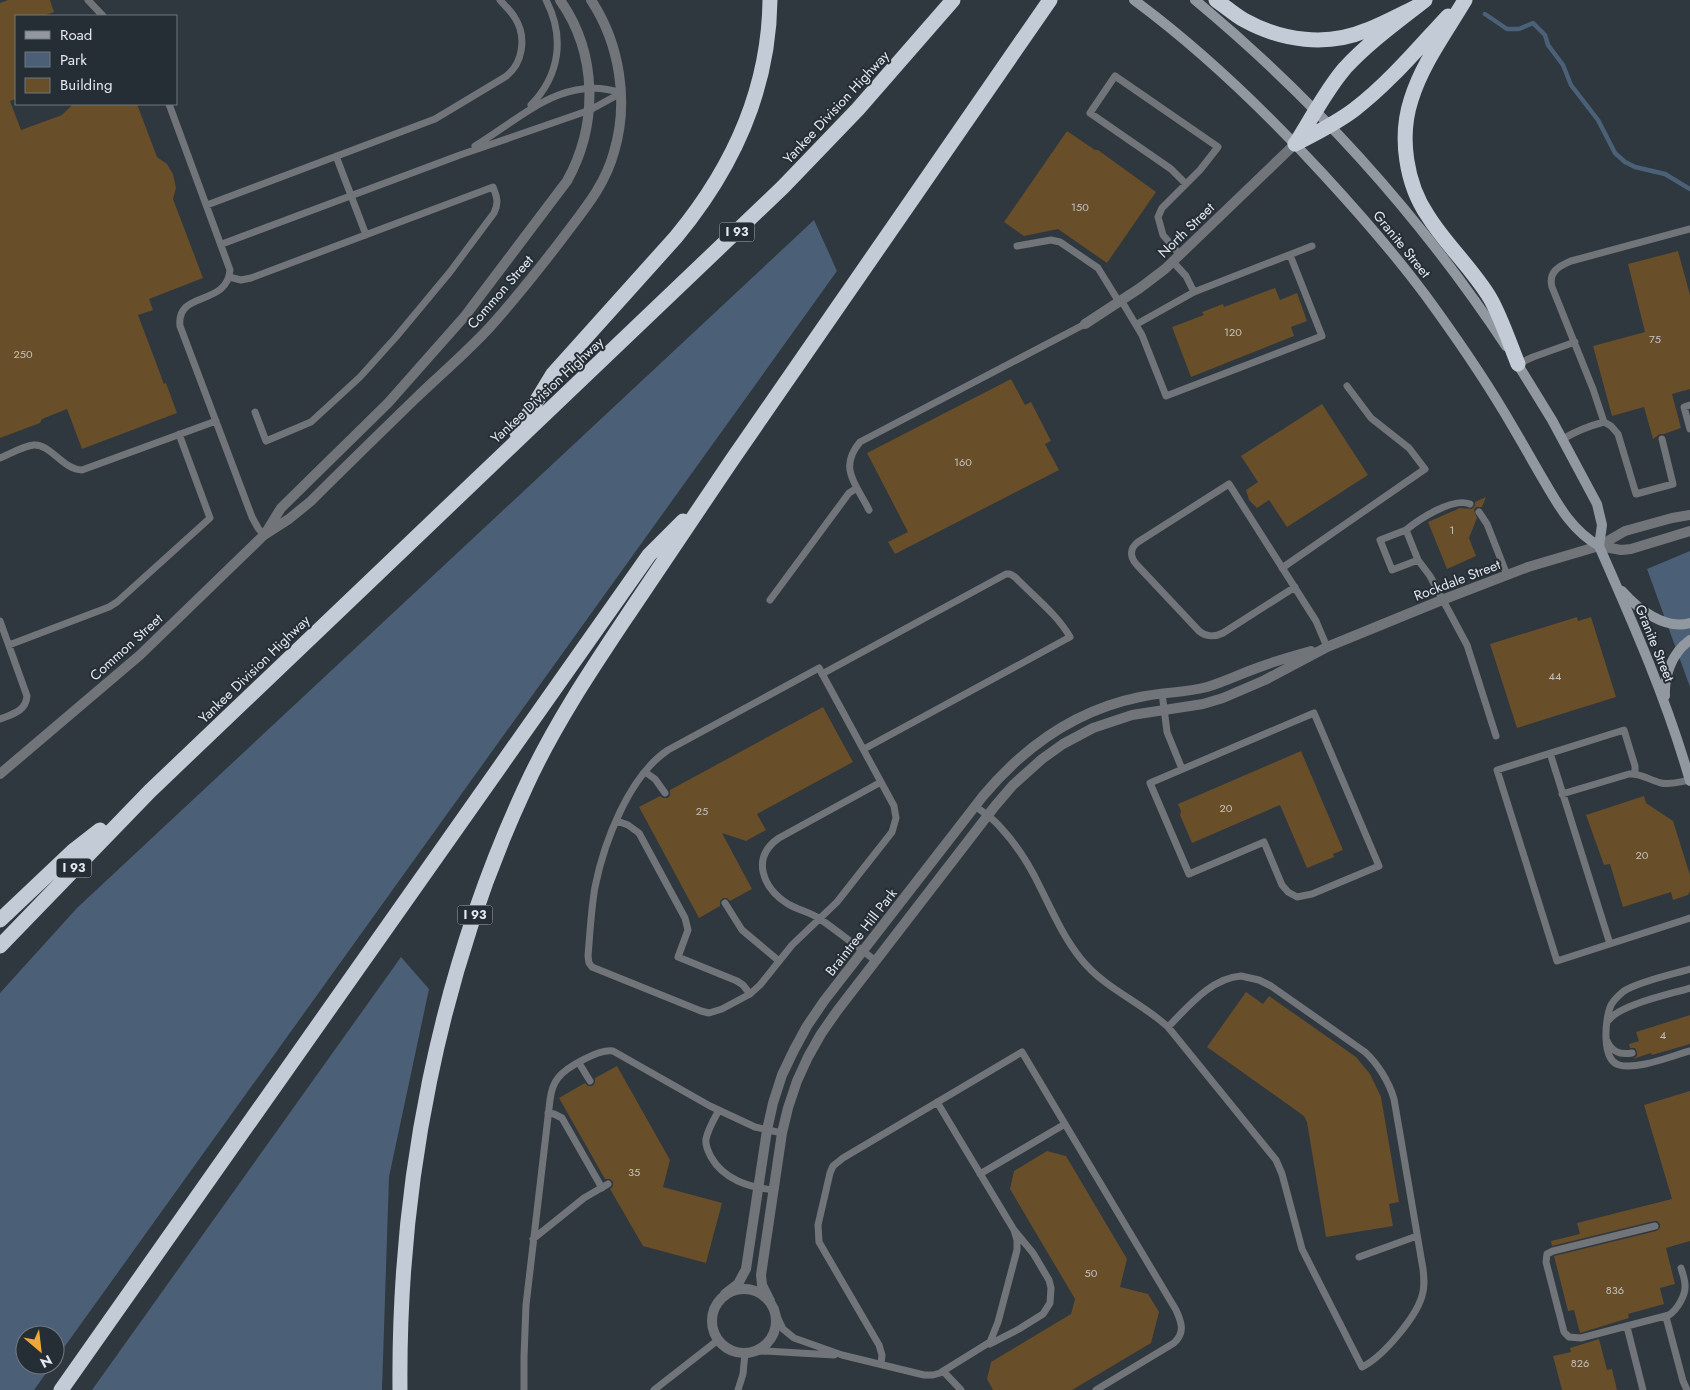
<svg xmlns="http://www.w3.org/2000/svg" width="1690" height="1390" font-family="Jost,sans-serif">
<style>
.green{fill:#4b5f76}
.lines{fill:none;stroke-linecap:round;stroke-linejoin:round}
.stream{stroke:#4b6177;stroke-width:4.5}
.building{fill:#684e29}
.service{stroke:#717579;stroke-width:7}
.minor{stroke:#717579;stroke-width:10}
.tertiary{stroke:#717579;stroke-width:10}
.secondary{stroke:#92989f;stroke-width:10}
.motorway{stroke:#c2cbd6;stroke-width:15}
.labels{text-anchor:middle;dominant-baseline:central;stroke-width:4;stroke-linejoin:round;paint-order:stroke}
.number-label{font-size:11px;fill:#c5c2be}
.shield{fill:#252d35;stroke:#abb1b7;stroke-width:1}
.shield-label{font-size:12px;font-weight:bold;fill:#e4e9ef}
.street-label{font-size:14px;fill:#e4e9ef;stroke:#252d35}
</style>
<rect width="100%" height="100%" fill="#2f373f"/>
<path class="green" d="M814,220L837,271L55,1360V1335H25V1365H52L34,1390H0V993L77,908Z
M1690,551V687L1647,569Z
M401,957L429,989L389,1177L382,1390H92Z"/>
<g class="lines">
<path class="stream" d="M1485,14L1507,29H1519L1533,23L1545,35L1548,45L1563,65L1571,85L1598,120L1615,153L1625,162L1635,167L1665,174L1690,189"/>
</g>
<path class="building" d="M8,0H50L54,12L43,16H16V99L10,101L21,130L62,115L73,104H137L157,157L167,164L173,174L176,188L173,199L203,278L149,299L153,310L138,315L164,384L166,383L177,413L82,449L67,409L42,419L40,423L0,438V3Z
M1067,131L1095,150H1098L1156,192L1107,263L1058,229L1024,236L1004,222Z
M1678,251L1690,295V389L1672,394L1681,428L1664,434H1660L1653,439L1644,407L1612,416L1593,346L1645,332L1628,264Z
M1275,288L1280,300L1297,293L1307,321L1291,327L1294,336L1191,377L1172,327L1204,315L1202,312L1223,304L1224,307Z
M1011,379L1025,405L1031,402L1051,441L1045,444L1059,470L895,554L888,542L908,532L867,453Z
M1322,404L1368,475L1287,527L1269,500L1257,508L1249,500L1246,490L1258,482L1241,456Z
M1486,497L1482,507H1476L1474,510L1477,518L1469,538L1476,556L1447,569L1428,522L1460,508L1472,509L1475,505V502Z
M1577,617L1578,621L1591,617L1616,697L1517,728L1490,644Z
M823,707L853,762L757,814L766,830L746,841L722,833L752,889L730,901L727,898H723L720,901V906L699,918L639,807L660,796L663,798H668L670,795V790Z
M1301,751L1343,850L1333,854L1334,857L1307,868L1280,805L1192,843L1180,815L1181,811L1178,804Z
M1644,796L1646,803L1673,821L1690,875V891L1688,895L1673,900L1671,892L1623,907L1610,864L1604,865L1586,815Z
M1246,992L1263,1004L1269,996L1356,1057L1370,1074L1381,1097L1399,1202L1389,1204L1393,1226L1326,1237L1307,1122L1304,1116L1207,1047Z
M1690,1015V1044L1652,1055L1651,1053L1633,1059L1637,1056V1052L1635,1048H1630L1629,1044L1639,1041L1636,1032Z
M617,1066L670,1160L663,1187L722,1203L706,1263L643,1246L610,1189L613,1186V1182L610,1179H605L559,1098L585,1083L588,1086H592L595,1083V1078Z
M1690,1091V1241L1666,1248L1675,1284L1660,1288L1664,1304L1628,1314L1629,1318L1580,1333L1574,1310L1568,1311L1554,1256L1656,1231L1660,1228V1224L1657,1221H1654L1552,1246L1551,1241L1580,1234L1577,1223L1672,1199L1644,1105Z
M1047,1151L1066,1156L1127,1259L1120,1287L1148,1294L1159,1312L1151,1343L1072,1390H993L987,1379L991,1362L1071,1314L1075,1299L1010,1189L1014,1171Z
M1599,1339L1607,1370L1612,1369L1617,1390H1562L1553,1356L1571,1352L1570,1348Z"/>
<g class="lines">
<path class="service" d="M88,0L103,16
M169,104L230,270C227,307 176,290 180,326L252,517L258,528L264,535
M531,105C560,75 565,37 546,0
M475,146C520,119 564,73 621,93
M336,156L366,235
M207,205L435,119L505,77C523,64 527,37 515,18C511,11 505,6 500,0
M222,244L460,155L590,110L621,93
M1017,246L1051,240L1060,242L1098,268L1119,302
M1180,255L1163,235L1158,217L1162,208L1200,170L1218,147L1115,76L1090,113L1171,169L1186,184
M1173,262L1186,276L1194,292
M229,277L241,280L251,278L493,187C497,197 499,203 494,213L450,272L396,337L360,377L311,422L266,441L255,412
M1121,300L1142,335L1166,396L1322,336L1290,255
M1137,324L1194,292L1312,246
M1518,364L1533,357L1575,342
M1690,405L1684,407L1690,429
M1604,422L1593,389L1552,287C1548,272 1559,266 1571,261L1690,229
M1563,439C1576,431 1589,426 1604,422L1611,426L1618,434L1636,494L1673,484L1662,439
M0,458C10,454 23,446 34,445C51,444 63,470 82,470L216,421
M869,510C856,484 838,468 860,442L1085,324
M1479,512L1487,524L1507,575
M1406,530C1419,519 1453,497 1470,504
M1418,560L1392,570L1380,540L1406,530L1418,560L1430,576L1467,645L1496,736
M1282,568L1425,469L1409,448L1371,418L1347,386
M1295,587L1223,633C1215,637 1206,637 1199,631L1137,565C1130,557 1129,549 1138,542L1229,484L1316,621L1327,647
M770,600L849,493L857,488
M0,621L27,696C26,711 13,714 0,719
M9,645L109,607L117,602L210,518L179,434
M819,668L894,806L896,818L892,832L837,902L792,945L760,985L750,994L722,1009L709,1013L701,1011L592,967L589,963L588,956C590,933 591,910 595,887C604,842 629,776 668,750Z
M822,674L1006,574H1010L1015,577C1033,596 1057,614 1070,637L864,749
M1162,693L1167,732L1182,769
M1314,713L1379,866L1312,894L1297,897L1288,892L1282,885L1264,842L1189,874L1150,783Z
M1550,753L1610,944
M645,772L655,779L665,793
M1635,774V766L1624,730L1497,770L1557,961L1690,918
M1562,794L1629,774C1641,773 1649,780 1661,783C1671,785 1680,782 1690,780
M975,806C984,813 994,819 1001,828C1017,845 1031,868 1041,889C1053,913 1064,938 1081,959C1105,989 1141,1002 1168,1027
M617,821L628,825L639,833L685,918L688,930L678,957L737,981L743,985L750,994
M725,903L742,930L779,961
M876,961C857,947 839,932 820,919C810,912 798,910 788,904C763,888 750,858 779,838L881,782
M1690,969C1673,974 1637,982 1624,991C1619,995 1614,1000 1611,1005C1605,1018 1601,1060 1619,1065C1638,1070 1671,1056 1690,1051
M1241,976L1259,980L1271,986L1365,1052C1378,1064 1389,1082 1394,1099L1423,1269C1424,1278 1425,1287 1422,1296C1416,1317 1383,1357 1362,1367L1302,1249L1282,1174L1276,1160L1168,1027C1188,1007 1211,978 1241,976Z
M1608,1021C1618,1005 1671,994 1690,988
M1607,1041C1612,1052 1620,1055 1632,1053
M579,1063L590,1081
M937,1102L1014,1230L1033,1253L1049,1280L1051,1288L1050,1303L1043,1314L1019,1329L990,1344
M719,1110C714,1119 708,1129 706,1139C705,1145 708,1151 711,1157C724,1180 749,1187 773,1190
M548,1113L554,1114L562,1118L602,1188
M980,1174L1065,1124
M1655,1226L1553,1251L1547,1254L1546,1262L1564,1332L1569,1337L1581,1338L1669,1315C1677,1310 1686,1295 1685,1285C1685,1280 1683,1274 1681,1268
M533,1239L584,1198L608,1184
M1359,1257L1417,1236
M775,1312L783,1329L794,1338L842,1355L924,1375H933L940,1373L990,1342L998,1322L1017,1250V1240L1014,1230
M1666,1317L1683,1381L1687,1390
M1627,1327L1643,1390
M750,1352L765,1351L834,1355
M881,1364L882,1355L879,1345L819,1242L818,1225L830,1173L833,1166L843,1158L1022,1052L1176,1310C1182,1323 1185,1333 1174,1343L1096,1390
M943,1371L961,1390
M524,1390V1357L526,1305L550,1100C551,1092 553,1084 558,1078C566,1067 599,1049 613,1051L710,1106L755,1127L782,1133
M654,1390L718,1340
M738,1390L743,1374L745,1353"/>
<path class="minor" d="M1085,324L1140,288L1165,269L1295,144
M1599,546L1621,550L1631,549L1690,531
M712 1321a32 32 0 1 1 64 0a32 32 0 1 1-64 0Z
M725,1294L738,1284L746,1269L767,1130L773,1103L782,1075L794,1050L807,1026L824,1001L983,796C1024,747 1076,710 1140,697C1162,692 1185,693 1207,687C1224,682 1240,674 1257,668C1275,661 1293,656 1311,651
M770,1301L762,1285L761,1275L782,1133L788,1108L797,1081L808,1057L821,1034L837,1011L995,806L1013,785L1042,759L1063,744L1093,728L1132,715L1203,704L1223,698L1265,680L1327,647L1442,600L1528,567L1599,546L1625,531L1672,518L1690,515"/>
<path class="tertiary" d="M265,534L281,508L388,403L465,316L567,181C598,125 598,54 560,0
M0,774L140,655L264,535L289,519L311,501C346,466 381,432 416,398C441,374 467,352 490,327C515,299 539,269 562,239C582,212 605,186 614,152C629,102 620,44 591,0"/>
<path class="secondary" d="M1134,0C1203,51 1265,111 1323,174C1359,213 1394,253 1426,296C1453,333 1480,372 1504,412C1516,432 1528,453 1540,474C1557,503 1570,529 1599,546
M1195,0C1314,99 1420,216 1506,346
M1515,360L1552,420L1597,504L1602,525L1599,546C1633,623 1667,700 1690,781
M1622,591C1638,609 1664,630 1690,623
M1665,696C1664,675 1672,653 1690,640"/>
<path class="motorway" d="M1216,0C1226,7 1235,15 1244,20C1282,41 1327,47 1367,30C1383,24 1399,15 1416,7
M1465,0C1446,32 1422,64 1411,100C1399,137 1406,184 1428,216C1446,245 1472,268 1490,298C1500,315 1510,344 1518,364
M1296,143C1312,118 1326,90 1345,68C1369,42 1397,22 1425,0
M1295,144C1316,133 1337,123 1355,109C1389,83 1419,47 1448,16
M517,433L553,374L676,237C733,168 769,91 770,0
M0,920L73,851L100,830
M0,946L150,791L783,187L858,109L953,0
M61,1390L649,555L683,521
M400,1390C398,1184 439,973 526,786C555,723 593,667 631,610C665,560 698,510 732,460C838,307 944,153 1050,0"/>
</g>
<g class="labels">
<g class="number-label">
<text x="1080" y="207">150</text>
<text x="1233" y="332">120</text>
<text x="1655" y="339">75</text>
<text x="23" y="354">250</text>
<text x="963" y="462">160</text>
<text x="1452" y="530">1</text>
<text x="1555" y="676">44</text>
<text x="1226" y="808">20</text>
<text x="702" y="811">25</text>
<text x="1642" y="855">20</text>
<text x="1663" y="1035">4</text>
<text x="634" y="1172">35</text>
<text x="1091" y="1273">50</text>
<text x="1615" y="1290">836</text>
<text x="1580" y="1363">826</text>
</g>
<g class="shield">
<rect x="719.5" y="222.5" width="35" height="19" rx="4"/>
<rect x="56.5" y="858.5" width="35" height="19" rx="4"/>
<rect x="457.5" y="905.5" width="35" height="19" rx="4"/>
</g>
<g class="shield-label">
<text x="737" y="232">I 93</text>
<text x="74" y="868">I 93</text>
<text x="475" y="915">I 93</text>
</g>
<g class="street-label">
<text transform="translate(836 107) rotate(-47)">Yankee Division Highway</text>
<text transform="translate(1186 230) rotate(-44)">North Street</text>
<text transform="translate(1402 244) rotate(51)">Granite Street</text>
<text transform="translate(500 292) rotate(-49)">Common Street</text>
<text transform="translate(547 390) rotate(-43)">Yankee Division Highway</text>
<text transform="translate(1457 580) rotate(-21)">Rockdale Street</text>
<text transform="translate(1655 643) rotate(68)">Granite Street</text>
<text transform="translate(126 647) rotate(-42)">Common Street</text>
<text transform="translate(254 669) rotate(-44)">Yankee Division Highway</text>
<text transform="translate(861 932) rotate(-52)">Braintree Hill Park</text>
</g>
</g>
<rect x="15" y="15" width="162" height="90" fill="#252d35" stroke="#71787f"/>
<rect x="25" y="31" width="25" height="8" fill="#92989f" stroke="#71787f"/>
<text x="60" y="40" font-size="15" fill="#e4e9ef">Road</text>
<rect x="25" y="52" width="25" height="15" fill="#4b5f76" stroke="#71787f"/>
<text x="60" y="65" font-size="15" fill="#e4e9ef">Park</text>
<rect x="25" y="78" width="25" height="15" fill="#684e29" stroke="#71787f"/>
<text x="60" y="90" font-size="15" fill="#e4e9ef">Building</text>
<g transform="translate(40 1350) rotate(152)"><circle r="24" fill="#252d35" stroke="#71787f"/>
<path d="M0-4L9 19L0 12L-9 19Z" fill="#eda83b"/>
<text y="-8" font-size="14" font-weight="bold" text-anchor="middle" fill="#e4e9ef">N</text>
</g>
</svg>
